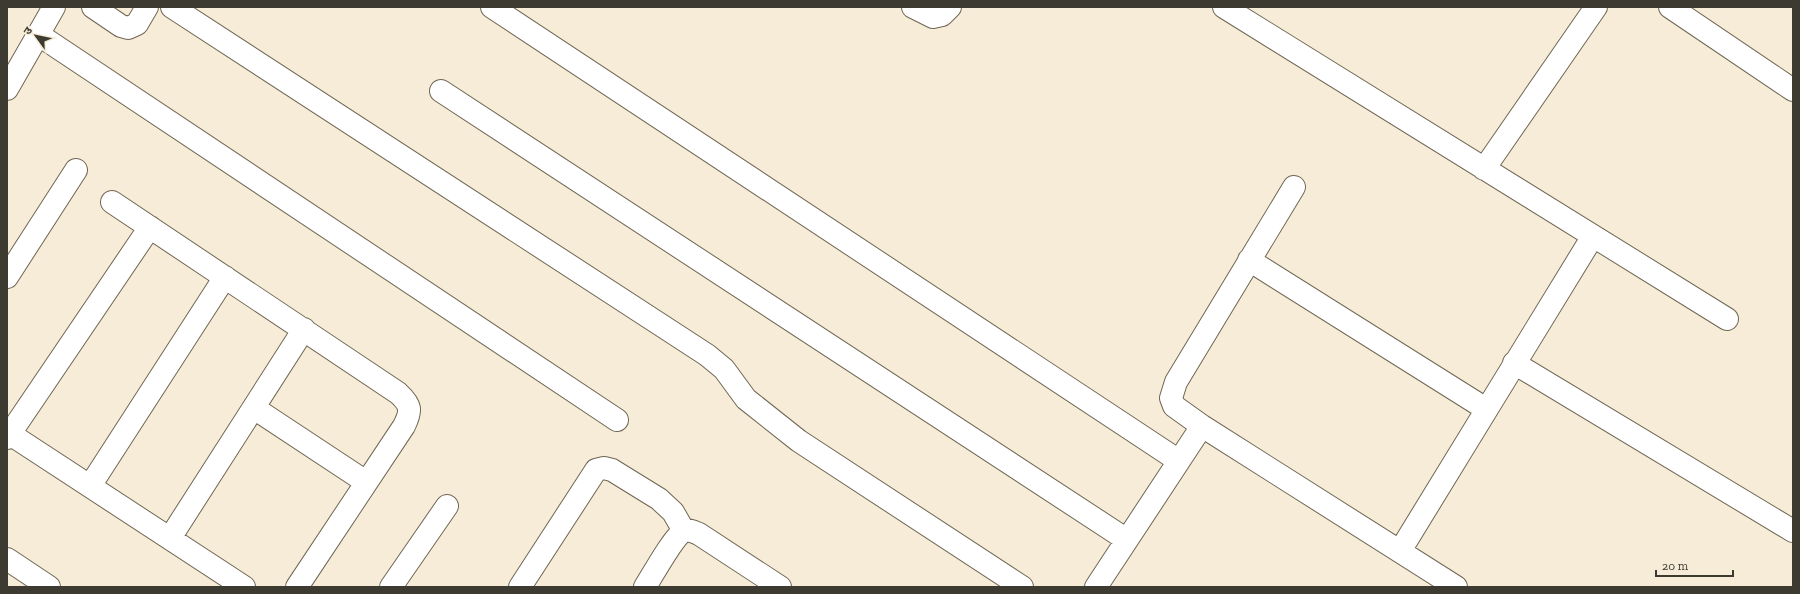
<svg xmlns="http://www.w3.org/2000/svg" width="1800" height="594" font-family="'Zilla Slab','Noto Sans Devanagari',serif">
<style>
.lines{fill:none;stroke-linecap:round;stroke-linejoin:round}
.street-casing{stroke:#6f6654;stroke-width:24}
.street{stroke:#fff;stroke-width:22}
</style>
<rect width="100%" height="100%" fill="#f6ecd7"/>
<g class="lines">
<defs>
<path id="street" d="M93,7L121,26L128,28L137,24L147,7
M172,7L707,355L724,369L746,399L799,441L1022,587
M492,7L1179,461
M913,7L933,17L942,15L950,7
M1224,7L1727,319
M1670,7L1793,90
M39,35L617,420
M7,89L54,7
M441,91L1127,540
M1484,169L1596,7
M1294,187L1176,382L1171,398L1174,406L1202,426L1456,587
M112,202L398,393C411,405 412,410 404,426L297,587
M1249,260L1486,409
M7,277L76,170
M1514,363L1793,531
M254,408L366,482
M7,432L244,587
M7,438L150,227
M90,486L225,277
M170,538L304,329
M1400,551L1593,236
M7,559L49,587
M391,587L447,506
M520,587L596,470L604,468L612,470L659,499L673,512L684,531
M645,587C652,576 674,536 684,531C689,529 694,532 699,534L780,587
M1096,587L1202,426"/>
</defs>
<use href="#street" class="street-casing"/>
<use href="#street" class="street"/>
</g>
<rect width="1800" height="594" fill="none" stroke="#3d3a31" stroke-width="16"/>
<g transform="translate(36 36) rotate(303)" stroke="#f6ecd7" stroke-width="3" paint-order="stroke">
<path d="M0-3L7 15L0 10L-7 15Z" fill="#3d3a31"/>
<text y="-6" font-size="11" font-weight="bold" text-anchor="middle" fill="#3d3a31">उ</text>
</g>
<path d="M1656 570v6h77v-6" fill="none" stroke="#3d3a31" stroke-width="2"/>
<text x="1662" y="570" font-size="12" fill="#3d3a31" stroke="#f6ecd7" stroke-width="3" paint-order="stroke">20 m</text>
</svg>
